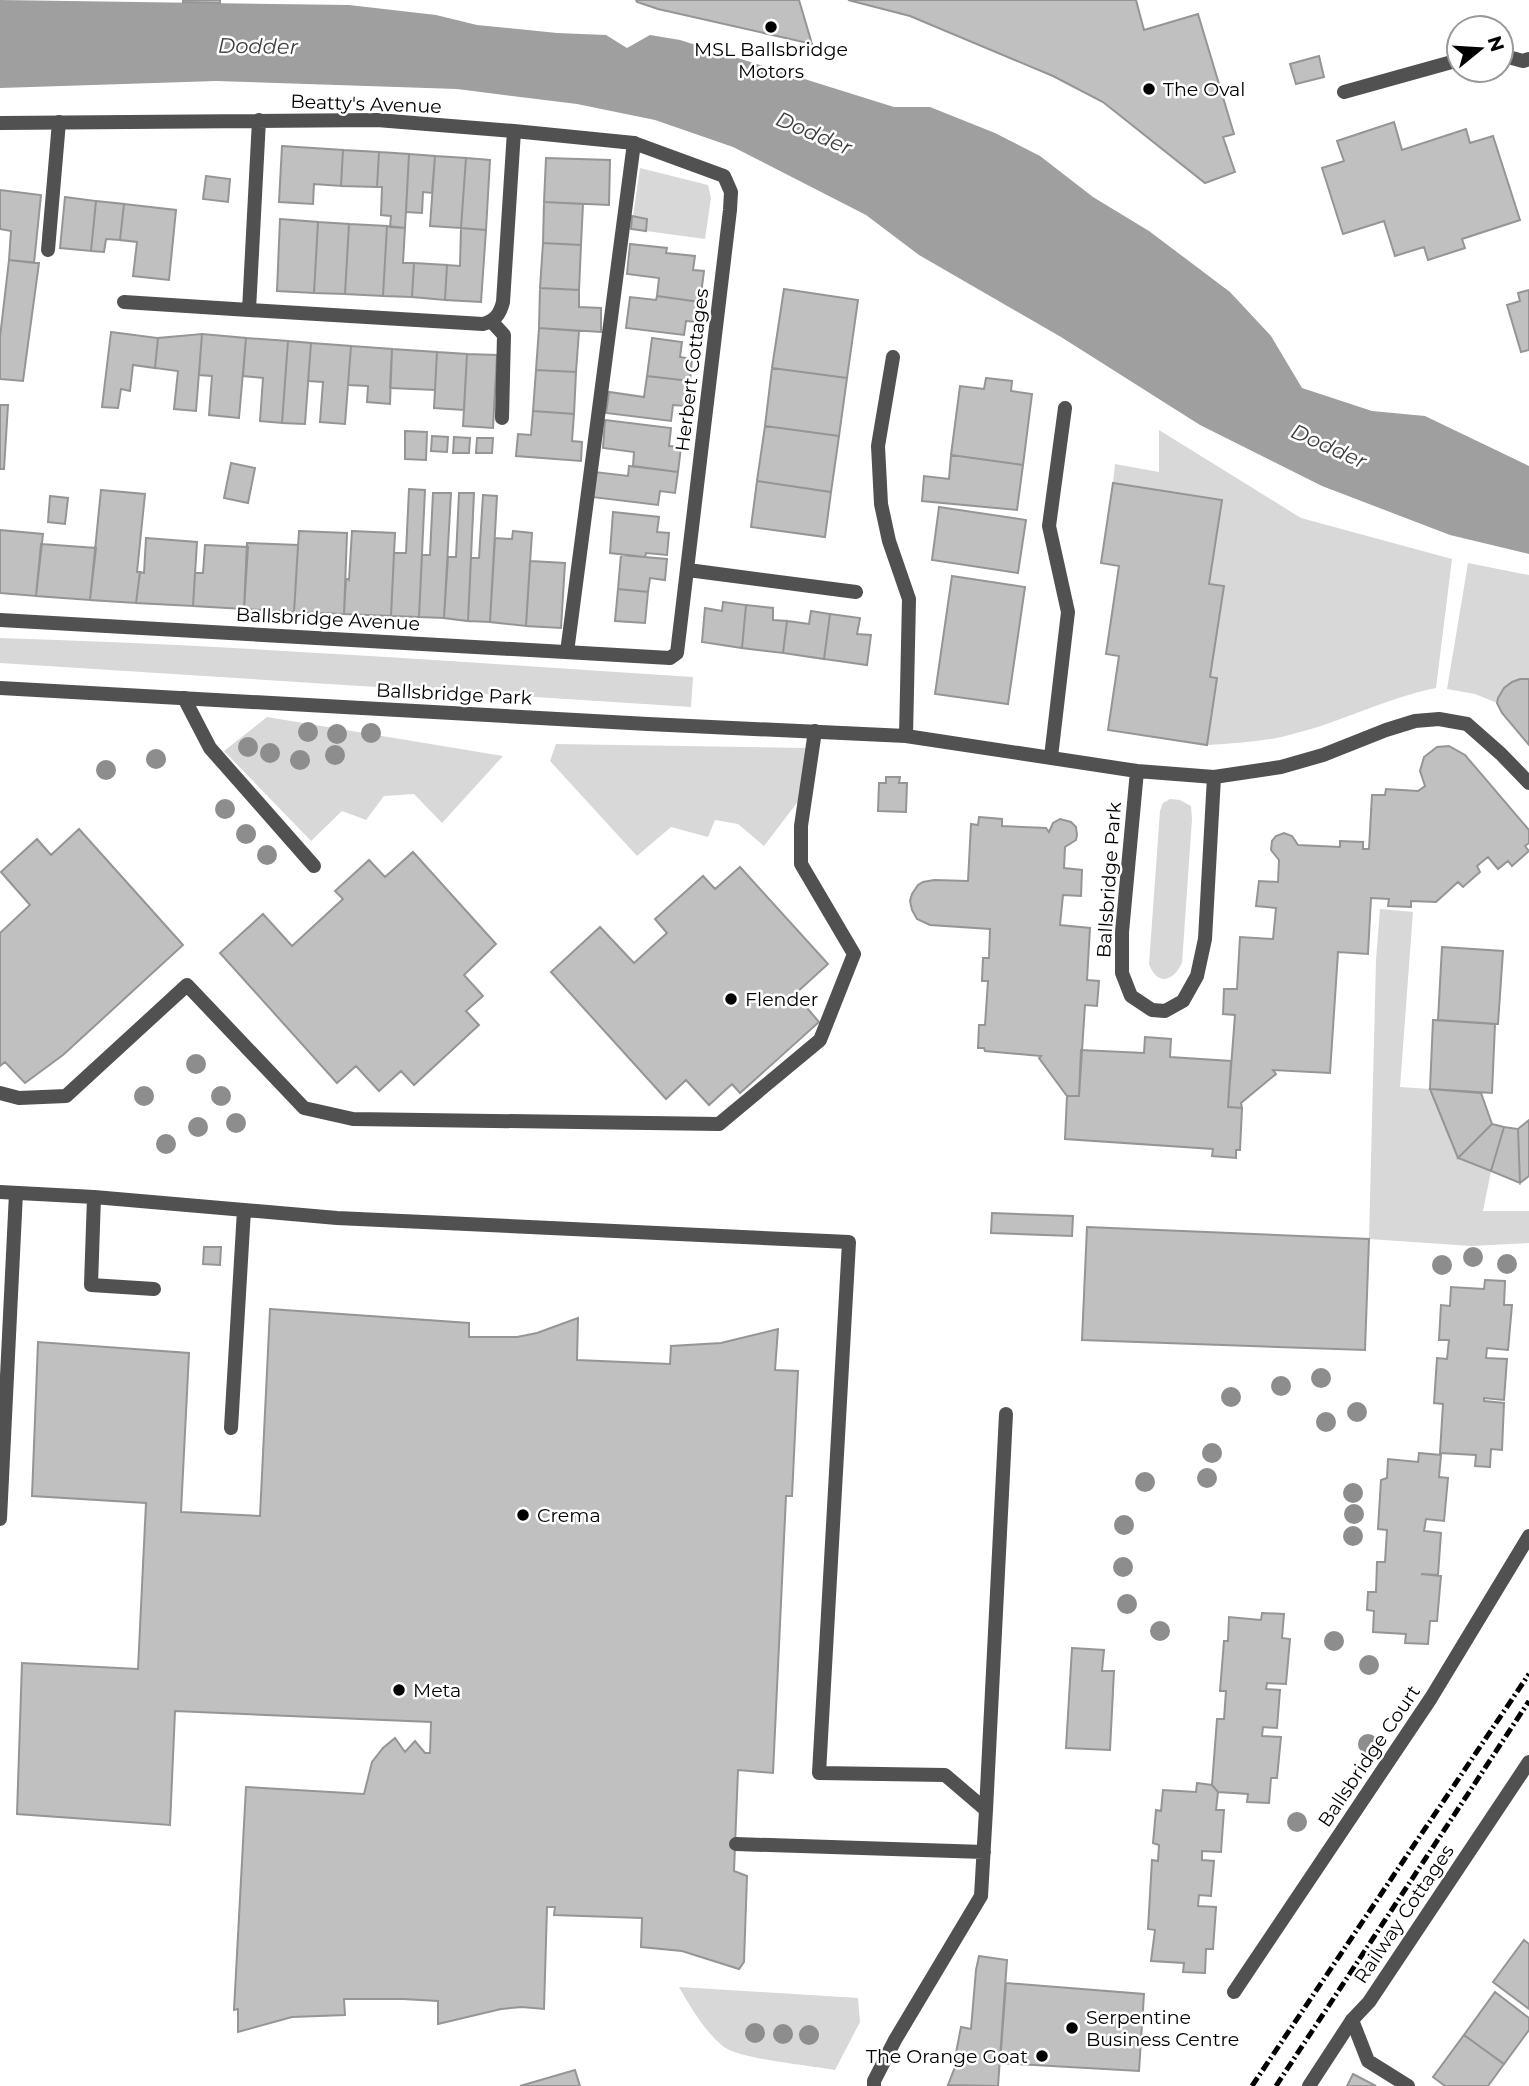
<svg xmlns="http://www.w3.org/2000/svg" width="1529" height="2086" font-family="Montserrat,sans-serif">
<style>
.green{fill:#d8d8d8}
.water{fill:#9f9f9f}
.building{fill:#c0c0c0;stroke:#959595;stroke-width:2}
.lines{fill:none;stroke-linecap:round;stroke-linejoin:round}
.lane{stroke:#515151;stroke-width:14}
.street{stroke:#515151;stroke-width:14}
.rail{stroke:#000;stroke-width:5;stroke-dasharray:10 3.5 2 3.5;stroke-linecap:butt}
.tree{fill:#8d8d8d}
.poi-dot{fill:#000;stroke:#fff;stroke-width:2.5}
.labels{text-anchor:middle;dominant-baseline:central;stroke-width:5;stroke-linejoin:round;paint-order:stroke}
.poi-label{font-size:19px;fill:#000;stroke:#fff;text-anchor:start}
.street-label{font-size:19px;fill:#000;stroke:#fff}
.water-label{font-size:21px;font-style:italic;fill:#404040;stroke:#fff}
</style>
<rect width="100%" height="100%" fill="#fff"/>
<path class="green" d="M640,168L708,185L711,198L705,239L646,231L647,219L633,216Z
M1159,430L1301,518L1452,559L1436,688C1386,698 1342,722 1293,734C1265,742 1236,743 1207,745L1217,678L1210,677L1224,587L1209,584L1222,501L1113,483L1115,464L1159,472Z
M1468,563L1529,575V679C1510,678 1504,687 1497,703L1475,694L1447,689Z
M0,638C231,645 462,662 693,677L691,707L0,663Z
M267,717L503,756L442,823L414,794L384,796L366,820L342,811L311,841L224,751Z
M556,744L807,748L806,791L764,846L738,824L715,820L708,837L671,827L637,856L550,761Z
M1170,799L1180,800L1191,806L1192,819L1182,963C1173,982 1157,986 1149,964L1160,811L1163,803Z
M1380,909L1413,912L1400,1087L1430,1089L1458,1158L1491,1171L1483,1211H1529V1243L1471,1246L1369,1239L1376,960Z
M679,1987L858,1998L860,2022L835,2070C812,2066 740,2059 724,2047C705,2032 691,2008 679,1987Z"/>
<path class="water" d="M0,0L349,5L436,15L477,25L557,33L606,35L627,48L650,35L680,40L894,107H930L995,133L1040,156L1093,197L1149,231L1230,292L1271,336L1302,388L1372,411L1425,416L1529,466V554L1450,535L1322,486L1200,425L1061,337L919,255L866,215L733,147L655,120L577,104L457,89L216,81L0,88Z"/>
<path class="building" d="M183,0H220V3L183,2Z
M636,0H799L812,44L658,9L637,2Z
M848,0H1136L1144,30L1198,14L1234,134L1223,137L1235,172L1205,183L1103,102L1053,76L910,16Z
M1319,56L1324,77L1296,84L1290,64Z
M1394,122L1402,150L1466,129L1470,143L1493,136L1520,220L1462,239L1465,248L1428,260L1424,247L1395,256L1384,221L1343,234L1322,168L1344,161L1337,141Z
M282,146L343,150L341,186L314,184L313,204L279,202Z
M343,150L379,152L377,187L341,186Z
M379,152L409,154L405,228L390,227L391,216L381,215L382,187H377Z
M409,154L435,156L432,193L423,192L422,213L406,212Z
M435,156L466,158L461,228L430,226Z
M466,158L490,160L486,230L461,228Z
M546,158L610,160L609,205L544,202Z
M206,176L230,179L228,202L203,199Z
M0,190L41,195L34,263L9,260L11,231L0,229Z
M65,197L96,201L91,251L60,248Z
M96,201L124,204L120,240L106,239L104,252L91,251Z
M544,202L583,204L581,245L543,243Z
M124,204L176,210L169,280L133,276L137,242L120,240Z
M632,216L647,219L646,231L631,229Z
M280,219L318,222L314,293L277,291Z
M318,222L349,224L345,294L314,293Z
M349,224L387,226L383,296L345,294Z
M387,226L405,228L403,263H414L412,297L383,296Z
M461,228L486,230L481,302L445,300L447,265L460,266Z
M543,243L581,245L579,290L540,288Z
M630,244L667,248L666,253L695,256L693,270L704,271L700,302L657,296L659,278L627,274Z
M9,260L39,263L23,381L0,379V337Z
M414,263L447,265L445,300L412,297Z
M540,288L579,290V307L601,308V332L539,328Z
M784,289L858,300L847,378L772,368Z
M1529,290V350L1521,352L1507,305L1520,301L1518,293Z
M657,296L700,302L698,322L686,321L684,335L626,328L630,297L656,300Z
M539,328L579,331L576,372L536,370Z
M111,332L158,338L155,368L133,365L130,391L121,389L118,408L102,407Z
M202,334L196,411L174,409L178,371L155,368L158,338Z
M202,334L246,338L239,418L209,415L212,376L199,375Z
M246,338L288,341L282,423L260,421L263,378L243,376Z
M652,338L682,342L680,357L692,359L690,381L647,376Z
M288,341L311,343L305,424L282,423Z
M311,343L351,346L345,424L320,422L323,382L308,381Z
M351,346L392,349L390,404L367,402L368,386L348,385Z
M392,349L437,352L435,390L390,388Z
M437,352L467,354L464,410L434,408Z
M467,354L497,355L493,428L463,426Z
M772,368L847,378L839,436L765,426Z
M536,370L576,372L574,414L533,411Z
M647,376L690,381L686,406L673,405L671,421L606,413L609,392L644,397Z
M986,378L1012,381L1011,391L1032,394L1023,465L951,455L960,386L984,389Z
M0,405H8L4,469H0Z
M533,411L574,414L572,441L582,442L581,461L516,456L518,434L531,435Z
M605,420L671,428L669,446L681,447L678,472L633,466L634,452L603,448Z
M765,426L839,436L831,492L757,481Z
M405,431L427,432L426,460L405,459Z
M432,436L448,437L447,452L431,451Z
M454,437L470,438L469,453H453Z
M477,438H493L492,453H476Z
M951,455L1023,465L1017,510L922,501L924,476L949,479Z
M231,463L255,468L248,503L224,498Z
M629,466L678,472L675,493L660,491L658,505L592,497L595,472L628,476Z
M757,481L831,492L825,537L751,527Z
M1113,483L1222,500L1209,584L1224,586L1210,677L1217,678L1207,745L1108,730L1119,656L1106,654L1119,566L1101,563Z
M409,489L425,490L419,617L391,616L394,553H406Z
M101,490L145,494L137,572H140L136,603L90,600Z
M433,493H451L444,618L419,617L422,555H430Z
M459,493H474L468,621L444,618L448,557H456Z
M483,495L497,496L490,622L468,621L471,558H479Z
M50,496L68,498L65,524L48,522Z
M939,507L1026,520L1018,573L932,560Z
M613,512L659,517L657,532L669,533L667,555L646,553L645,557L610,553Z
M0,530L43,534L36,596L0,593Z
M299,531L347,533L344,614L294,612Z
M352,531L395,533L391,616L344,614L346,578L349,580Z
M513,531L532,533L526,626L490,622L495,538L512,539Z
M146,538L197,542L193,606L136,603L140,572L144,573Z
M247,543L298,545L294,612L244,609Z
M41,544L96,548L90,600L36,596Z
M205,545L248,547L244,609L193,606L195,573H203Z
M621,555L667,559L665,580L650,578L648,592L618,589Z
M530,561L565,563L561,628L526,626Z
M952,576L1025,587L1008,704L935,694Z
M618,589L648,592L645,623L615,621Z
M723,602L746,605L742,648L702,642L705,608L722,611Z
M746,605L773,608V620L787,621L783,653L742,648Z
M811,611L830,614L824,659L783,653L787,621L809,624Z
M830,614L860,618L857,634L871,635L867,665L824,659Z
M1520,679H1529V745L1502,713L1497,703L1498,698L1504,688L1512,682Z
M1449,746L1465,755L1529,830V843L1525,846L1529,851L1512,866L1508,861L1498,869L1488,857L1477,866L1480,872L1463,887L1458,882L1436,902L1411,901V907L1388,906L1389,899L1371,898L1368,954L1338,952L1330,1073L1273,1070L1276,1074L1241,1103L1242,1108L1228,1107L1235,1015L1223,1014L1224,989H1237L1240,937L1273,939L1276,908L1256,906L1259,881L1278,882L1279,860L1271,850L1272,841L1276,836L1284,833L1292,836L1298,845L1340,847V841L1363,842V849H1369L1372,795H1385L1386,789L1418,791L1425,786L1420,771L1424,757L1437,747Z
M886,777H900L899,783H907L906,812L878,811L879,783H886Z
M979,817L1002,819V826L1046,828L1049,832L1053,823L1060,819L1071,822L1076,827L1077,835L1076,840L1065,847L1064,868L1082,870L1081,896L1063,895L1060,925L1090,928L1087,980L1099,981L1097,1006L1085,1005L1079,1096H1067L1039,1058L1041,1056L985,1051L984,1048H978L979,1025H985L988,981H982L983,958H989L990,929L930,925L917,919L912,910L910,901L912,894L918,885L923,882L934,880L968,881L971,824L978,825Z
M79,829L183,945L63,1055L25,1083L5,1062L0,1066V933L30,905L1,872L37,839L51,855Z
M413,852L496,944L464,975L483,996L466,1011L479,1025L414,1085L401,1071L379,1091L356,1066L337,1083L220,953L263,914L292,946L343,899L335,891L369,860L385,877Z
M740,867L828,964L795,994L819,1022L740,1093L732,1084L709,1105L686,1080L666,1099L551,972L600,927L634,963L667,933L655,919L703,876L715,889Z
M1442,947L1503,951L1498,1024L1438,1020Z
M1433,1020L1495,1024L1492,1093L1430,1089Z
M1145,1037L1171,1039L1170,1057L1231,1061L1228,1107L1242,1108L1240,1150H1236V1158L1212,1156L1213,1149L1065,1139L1067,1096H1079L1081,1050L1144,1053Z
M1430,1089L1481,1093L1492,1124L1458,1158Z
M1529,1120V1176L1520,1183L1518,1129Z
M1492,1124L1504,1127L1491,1171L1458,1158Z
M1504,1127L1518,1129L1520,1183L1491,1171Z
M992,1213L1073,1216L1072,1236L991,1233Z
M1087,1227L1369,1239L1365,1350L1082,1340Z
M204,1247H221L220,1265L203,1264Z
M1485,1280L1505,1281L1504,1305H1512L1508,1350L1487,1348L1486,1358L1507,1359L1504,1400L1484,1398V1401L1504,1403L1502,1450L1491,1449L1490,1467L1475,1466L1476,1455L1440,1453L1443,1404L1434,1403L1437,1358L1447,1359L1449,1340H1439L1441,1305L1450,1306L1451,1287L1484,1289Z
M270,1309L469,1323V1337H517L537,1333L578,1318L577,1360L670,1364L671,1346L721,1343L778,1329L775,1370L798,1371L792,1496H786L773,1773L738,1770L734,1871L747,1876L744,1962L739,1969L682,1951L641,1947L642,1918L554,1915L555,1907H547L544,2009L522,2007L501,2009L438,2024V2001L403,1999H344L345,2015L292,2017L238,2032V2009L234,2010L246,1787L364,1794L372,1762L383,1748L395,1738L405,1752L415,1741L425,1753H430L431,1722L175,1711L170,1825L17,1814L22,1663L138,1669L146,1503L32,1496L38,1342L189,1353L181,1512L260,1516Z
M1419,1453L1441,1455L1439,1477L1448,1478L1444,1521L1426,1519L1424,1531L1441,1533L1438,1575L1421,1574L1441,1576L1437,1621H1430L1428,1644L1405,1643L1406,1634L1373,1632L1374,1611L1367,1610L1368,1592H1376L1377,1562H1385L1387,1530L1378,1529L1381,1480L1387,1478L1388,1459L1418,1462Z
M1262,1613L1284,1614L1282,1638L1290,1639L1286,1684L1267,1683L1266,1689L1280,1690L1277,1728L1263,1727L1262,1736L1281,1737L1277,1778H1271L1269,1803L1247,1802L1248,1794L1218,1792L1212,1785L1217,1719H1224L1226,1691H1220L1224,1641H1228L1229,1617L1261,1620Z
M1072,1648L1104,1650L1102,1671H1114L1110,1750L1066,1748Z
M1197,1783L1212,1785L1218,1792L1216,1810H1224L1221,1852L1202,1851V1860L1214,1861L1211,1896L1199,1895L1198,1906L1216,1907L1213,1949H1206L1205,1973L1183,1972L1184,1963L1151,1961L1155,1930L1148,1929L1152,1860L1158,1861L1159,1845L1153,1843L1156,1810L1161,1811L1163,1790L1196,1792Z
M1524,1940L1529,1944V2009L1493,1982Z
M979,1956L1007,1960L998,2086L948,2085L958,2059L955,2058L961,2027L971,2029L976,1970Z
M1006,1983L1144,1994L1139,2071L1000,2063Z
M1495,1992L1529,2018V2030L1504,2064L1464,2035Z
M1464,2035L1504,2064L1488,2086H1445L1433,2077Z
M575,2070L580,2086H520Z
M1353,2074L1376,2086H1347Z"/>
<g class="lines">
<path class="lane" d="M48,250L59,122
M567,652L634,143
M184,698L210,748L314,866
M0,1093L19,1098L66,1096L187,985L304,1108L353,1119L719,1124L820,1040L854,954L801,864V826L815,731
M0,1192L94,1197L337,1218L849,1242L819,1773L945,1775L986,1810L981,1896L895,2040L874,2081V2086
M94,1197L91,1285L154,1289
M231,1428L244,1210
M0,1519L16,1193
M986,1810L1006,1414
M736,1844L984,1852
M1234,1992L1431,1698L1529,1536
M1352,2020L1368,2061L1408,2086"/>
<path class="street" d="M1501,55L1523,61L1529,59
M1344,92L1459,60
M259,120L249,310L483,324C495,321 500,314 503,302L514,131
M0,123L377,120L514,131L634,143L724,176L731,192L730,210L677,653L670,658L0,620
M124,302L249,310
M492,322L504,335L502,418
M893,357L878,446L881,504L889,541L909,599L906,736
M688,570L856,592
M0,688L648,724L906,736L1137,771L1214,777L1281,767L1323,755L1386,730L1415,721L1439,719L1467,724L1501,754L1529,783
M1051,757L1068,612L1049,526L1065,408
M1137,771L1122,932V973L1131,996L1152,1010L1165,1011L1183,1001L1197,976L1205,939L1214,777
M1309,2086L1352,2020L1369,2002L1529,1762"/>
<path class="rail" d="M1252,2086L1529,1674
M1276,2086L1529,1701"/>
</g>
<g class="tree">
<circle cx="308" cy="732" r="10"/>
<circle cx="371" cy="733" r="10"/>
<circle cx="337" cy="734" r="10"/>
<circle cx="248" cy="747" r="10"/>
<circle cx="270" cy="753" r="10"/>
<circle cx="335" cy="755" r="10"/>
<circle cx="156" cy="759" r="10"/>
<circle cx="300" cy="760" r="10"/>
<circle cx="106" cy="770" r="10"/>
<circle cx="225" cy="809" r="10"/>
<circle cx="246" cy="834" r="10"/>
<circle cx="267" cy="855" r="10"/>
<circle cx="196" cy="1064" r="10"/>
<circle cx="144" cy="1096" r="10"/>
<circle cx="221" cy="1096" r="10"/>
<circle cx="236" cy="1123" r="10"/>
<circle cx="198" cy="1127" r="10"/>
<circle cx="166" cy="1144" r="10"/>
<circle cx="1473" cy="1257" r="10"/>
<circle cx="1507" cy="1264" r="10"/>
<circle cx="1442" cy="1265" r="10"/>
<circle cx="1321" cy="1378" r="10"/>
<circle cx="1281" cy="1386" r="10"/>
<circle cx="1231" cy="1397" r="10"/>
<circle cx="1357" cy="1412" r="10"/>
<circle cx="1326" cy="1422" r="10"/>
<circle cx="1212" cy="1453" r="10"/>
<circle cx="1207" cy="1478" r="10"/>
<circle cx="1145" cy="1482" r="10"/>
<circle cx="1353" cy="1493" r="10"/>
<circle cx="1354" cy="1514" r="10"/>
<circle cx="1124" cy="1525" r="10"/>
<circle cx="1353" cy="1536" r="10"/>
<circle cx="1123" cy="1567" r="10"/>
<circle cx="1127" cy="1604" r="10"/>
<circle cx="1160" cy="1631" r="10"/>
<circle cx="1334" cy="1641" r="10"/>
<circle cx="1369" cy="1665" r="10"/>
<circle cx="1368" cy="1744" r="10"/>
<circle cx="1297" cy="1822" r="10"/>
<circle cx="755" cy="2033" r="10"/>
<circle cx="783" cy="2034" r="10"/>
<circle cx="809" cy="2035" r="10"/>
</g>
<g class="poi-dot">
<circle cx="771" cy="27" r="7"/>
<circle cx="1149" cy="89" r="7"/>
<circle cx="731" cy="999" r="7"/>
<circle cx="523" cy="1515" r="7"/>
<circle cx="399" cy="1690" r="7"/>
<circle cx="1072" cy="2028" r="7"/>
<circle cx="1042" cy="2056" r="7"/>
</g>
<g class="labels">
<g class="poi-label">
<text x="771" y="49" text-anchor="middle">MSL Ballsbridge<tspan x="771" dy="22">Motors</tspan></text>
<text x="1163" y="89">The Oval</text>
<text x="745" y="999">Flender</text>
<text x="537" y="1515">Crema</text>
<text x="413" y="1690">Meta</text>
<text x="1086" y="2017">Serpentine<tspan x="1086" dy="22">Business Centre</tspan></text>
<text x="1028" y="2056" text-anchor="end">The Orange Goat</text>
</g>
<g class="street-label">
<text transform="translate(366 104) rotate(2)">Beatty's Avenue</text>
<text transform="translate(692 370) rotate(-83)">Herbert Cottages</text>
<text transform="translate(328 619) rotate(3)">Ballsbridge Avenue</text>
<text transform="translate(454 694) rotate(3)">Ballsbridge Park</text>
<text transform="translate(1109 880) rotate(-86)">Ballsbridge Park</text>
<text transform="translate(1369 1756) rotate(-56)">Ballsbridge Court</text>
<text transform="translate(1404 1914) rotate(-56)">Railway Cottages</text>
</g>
<g class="water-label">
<text transform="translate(258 46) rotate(1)">Dodder</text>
<text transform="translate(814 133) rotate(23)">Dodder</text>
<text transform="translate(1329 446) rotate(24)">Dodder</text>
</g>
</g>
<g transform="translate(1480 49) rotate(72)"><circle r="33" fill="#ffffff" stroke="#999999" stroke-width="2"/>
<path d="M0-5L12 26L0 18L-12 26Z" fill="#000000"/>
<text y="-10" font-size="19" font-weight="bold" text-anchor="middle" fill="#000000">N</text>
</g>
</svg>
